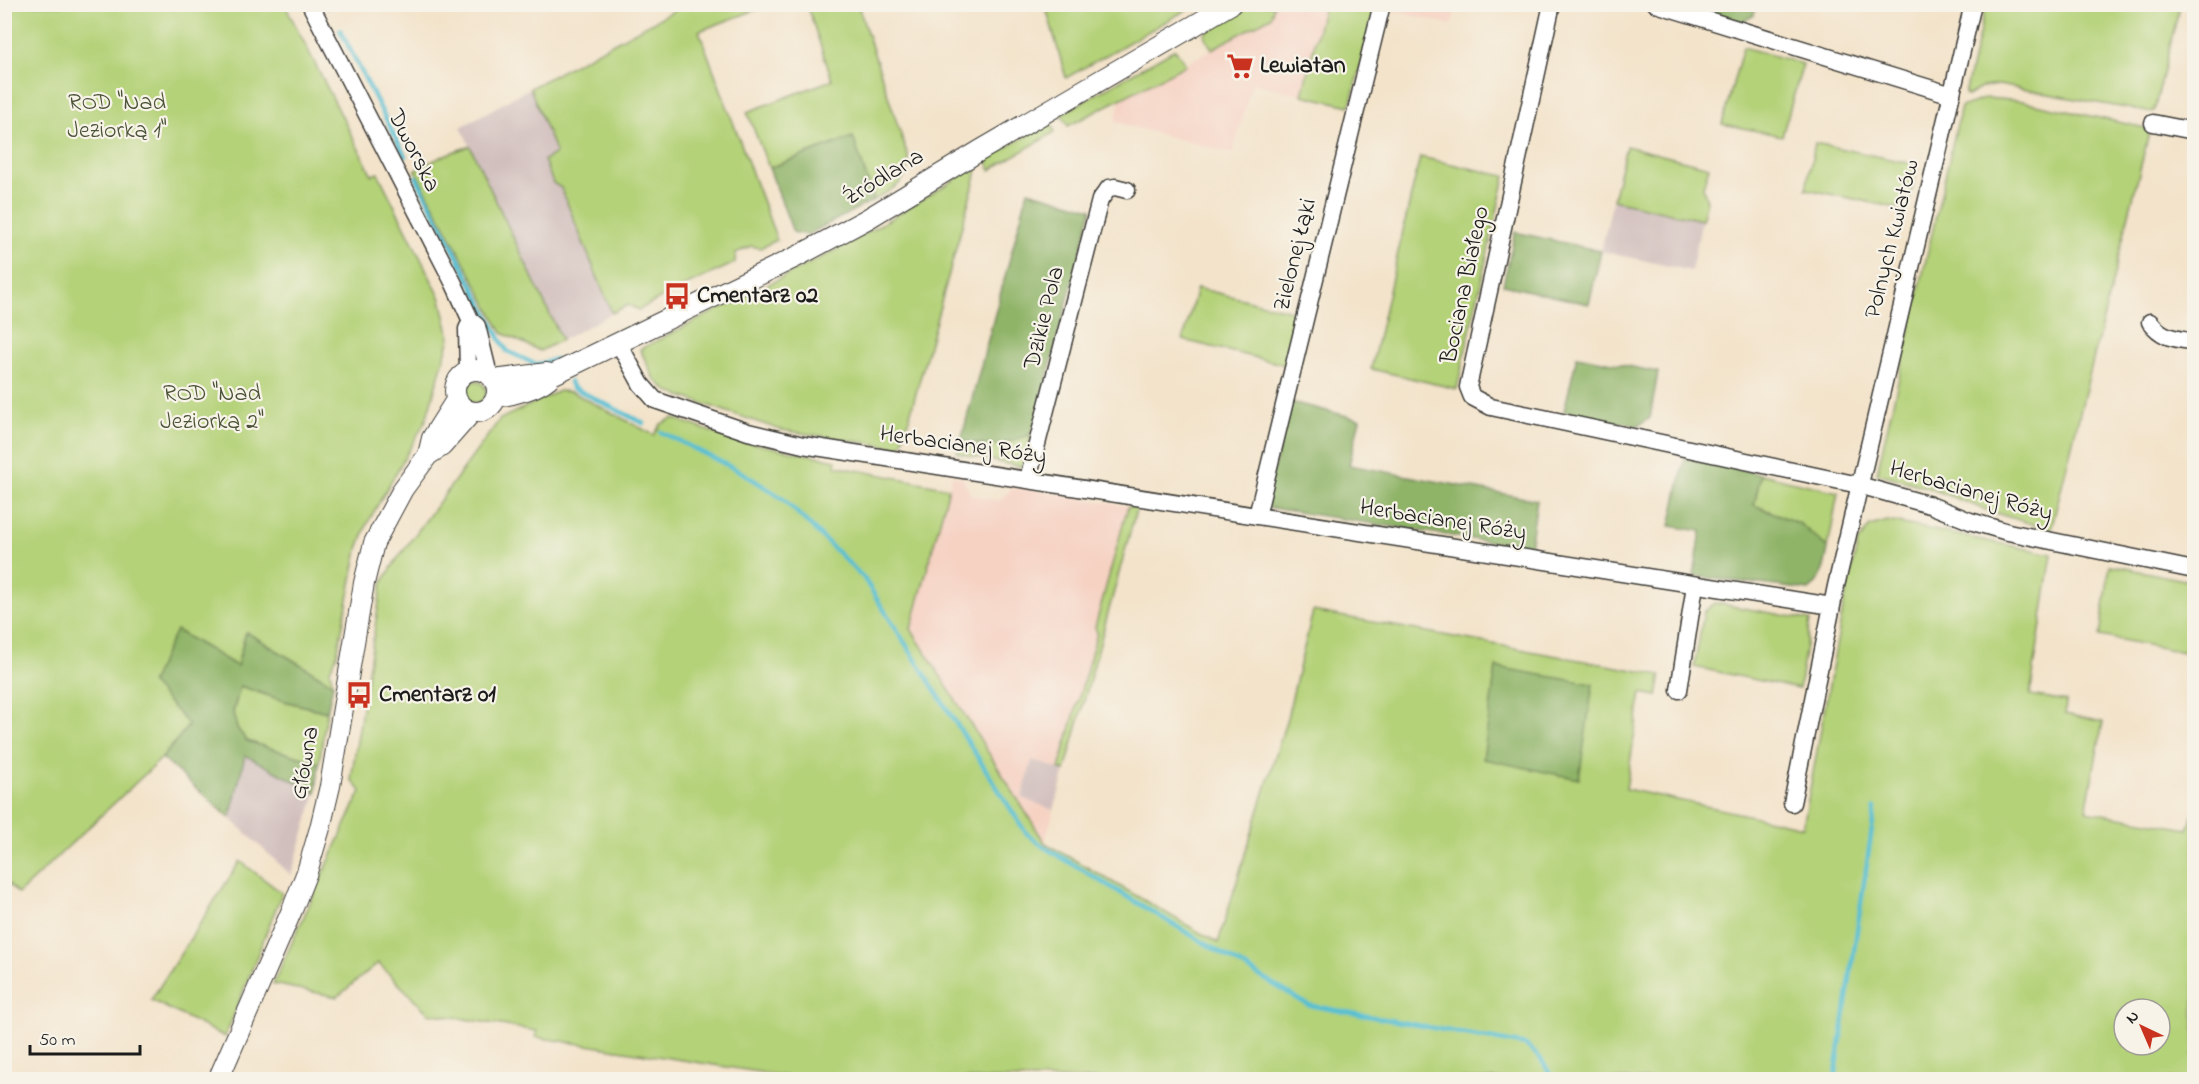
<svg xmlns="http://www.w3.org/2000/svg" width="2199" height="1084" font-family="'Indie Flower',sans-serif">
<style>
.built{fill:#f6d2c3}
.industrial{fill:#d1bfbd}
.green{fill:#b4d278;stroke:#68774a;stroke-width:1.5;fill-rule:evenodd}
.forest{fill:#8fb468;stroke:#566842;stroke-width:1.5}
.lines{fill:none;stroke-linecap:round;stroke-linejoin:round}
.stream{stroke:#57bfd3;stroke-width:4.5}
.minor-casing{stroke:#3c3a36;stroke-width:19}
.major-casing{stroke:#3c3a36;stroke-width:22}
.minor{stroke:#fff;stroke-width:16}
.major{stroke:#fff;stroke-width:20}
.labels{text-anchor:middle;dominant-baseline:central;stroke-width:4.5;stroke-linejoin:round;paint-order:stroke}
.poi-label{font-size:24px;font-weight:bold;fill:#1c1c1c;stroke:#f7f3e8;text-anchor:start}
.park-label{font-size:24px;fill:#4a5338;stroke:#f7f3e8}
.street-label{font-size:24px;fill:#1c1c1c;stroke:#f7f3e8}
</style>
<rect width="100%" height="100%" fill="#f7f3e8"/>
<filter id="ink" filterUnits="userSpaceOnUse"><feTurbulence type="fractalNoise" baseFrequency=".0167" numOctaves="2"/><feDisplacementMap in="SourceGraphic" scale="12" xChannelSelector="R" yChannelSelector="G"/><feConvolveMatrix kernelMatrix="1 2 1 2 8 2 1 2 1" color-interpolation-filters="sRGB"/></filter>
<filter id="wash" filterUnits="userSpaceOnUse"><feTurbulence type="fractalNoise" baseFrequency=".008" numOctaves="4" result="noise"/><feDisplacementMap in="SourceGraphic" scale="24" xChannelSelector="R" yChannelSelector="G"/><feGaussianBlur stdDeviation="1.35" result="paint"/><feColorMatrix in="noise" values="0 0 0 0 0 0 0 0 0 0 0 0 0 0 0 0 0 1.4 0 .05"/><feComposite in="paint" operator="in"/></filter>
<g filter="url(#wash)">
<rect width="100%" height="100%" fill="#f3e3ca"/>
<path class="built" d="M1274,5H1324L1302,95L1252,83L1233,154L1115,122L1120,100L1270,17Z
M1389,5H1457L1452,25L1388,10Z
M952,475L962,477L971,495L999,501L1014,486L1128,506L1095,627L1097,633L1059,769L1032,761L1022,797L1054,810L1045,843L910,629Z"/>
<path class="industrial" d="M530,88L556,153L544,160L553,183L561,187L612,313L562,340L461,127Z
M1613,200L1702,220L1691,271L1601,251Z
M245,755L316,793L291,875L230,818Z
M1032,760L1065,771L1054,810L1022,798Z"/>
<path class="green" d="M686,4L769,5L699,31L777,240L760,248L751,246L736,253L735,263L676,290L639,310L628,305L612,313L561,188L553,183L544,160L556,153L530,88Z
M1045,4H1195V5L1066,78Z
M5,5H285L372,175L378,173L441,299L450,338L426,420L367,524L358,549L337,655L330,670L333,684L246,632L237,666L162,758L18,894L5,880Z
M807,5H858L909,159C906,185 895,187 874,200L853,137L769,168L747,112L832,80Z
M1252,5H1274L1271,17L1212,49L1205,37V33Z
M1324,5H1376L1350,106L1302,95Z
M1986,5H2180L2154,111L2148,112L1999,85L1983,87L1967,96L1965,94Z
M1743,47L1803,64L1782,136L1722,124Z
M1175,49L1186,65L1068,126L1062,116L1063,113Z
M1986,98L2022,101L2150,129L2051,530L1986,510L1929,488L1877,473L1961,107Z
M1048,123H1051L1055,132L990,170L987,159Z
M1815,143L1918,165L1907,210L1806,189Z
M470,146L562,340L540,351L502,333L415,170L447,154Z
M1626,146L1709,167L1703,187L1707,201L1702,220L1613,200Z
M1420,157L1505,176L1457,389L1371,369Z
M974,168L977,169L975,179L901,448L781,430L669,392L654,379L640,349L848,244Z
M1197,288L1300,313L1286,365L1183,340Z
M464 392a11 11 0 1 1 22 0a11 11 0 1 1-22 0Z
M559,391L572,392L654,435L661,424L673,418L731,439L836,460V466L949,488L911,629L1045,843L1218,943L1287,718L1313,611L1661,675L1657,696L1641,693L1626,789L1803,827L1844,603L1858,542L1870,526L1888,521L2052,554L2030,695L2066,701L2065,714L2103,722L2086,811L2188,829L2194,810V1079H803L535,1037L537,1031L428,1013L378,963L337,997L273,984L361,791L351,779L382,583L395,562L500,419ZM2124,1009H2160V1045H2124Z
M1032,434L1022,467L957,453L961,440L985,446Z
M1761,474L1838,492L1828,548L1800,524L1754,505Z
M1128,506L1137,507L1065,771L1059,769L1097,633L1095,627Z
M2110,565L2194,582V654L2100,636Z
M1715,603L1810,620L1799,689L1694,667L1704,612Z
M240,686L284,701L327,712L319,763L247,741L237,728L233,713Z
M240,861L282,893L225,1037L151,1000Z"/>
<path class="forest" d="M1675,5H1757L1753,16L1740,23Z
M853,137L874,200L807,235L793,232L769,168Z
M1028,191L1092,209L1032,434C1000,446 994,448 961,440Z
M1515,232L1601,251L1589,304L1503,285Z
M1577,356L1658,372L1650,418L1637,426L1564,411Z
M1291,402L1360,419L1349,465L1537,500L1530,548L1264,507Z
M1685,458L1761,474L1754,505L1800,524L1828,548C1825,565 1823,579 1809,590L1694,576L1701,531L1670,526Z
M176,630L237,666L246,632L333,684L327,712L284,701L240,686L233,713L237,728L247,741L319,763L316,793L245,755L230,818L162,758L189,725L151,683Z
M1496,667L1593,684L1579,779L1483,759Z"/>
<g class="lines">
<path class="stream" d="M328,4L329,7
M340,30L405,156
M416,177L501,341L507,351L537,365L555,359L558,362
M570,382L572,387L643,423
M661,432L743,473L782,498L863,577L1026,833L1044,847L1308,1005L1526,1045L1540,1058L1554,1080
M1835,1080L1875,808"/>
</g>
</g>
<g filter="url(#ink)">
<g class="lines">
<defs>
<path id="minor" d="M310,4L454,284L471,321L477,326L489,375
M1552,4L1468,387L1472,397L1491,407L1859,485L1930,505L1970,521L2008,532L2194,570
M1656,4L1952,95
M2153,123L2194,131
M2150,322C2163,339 2175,338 2194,342
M619,344L641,384L655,400L748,432L803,445L1832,606
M468,371L467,329L471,321
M1028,479L1100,200L1109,188L1115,187L1127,190
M1257,516L1382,4
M1679,690L1695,585
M1792,803L1836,586L1973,4"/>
<path id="major" d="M455 391a21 21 0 1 1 42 0a21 21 0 1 1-42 0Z
M494,380L547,373
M496,397C512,395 542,388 552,375L798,256L867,219L981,150L1231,4
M428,455L432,438L456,400
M218,1080L292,910L307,872L320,828L330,786L364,583L374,543L403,489L428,455L442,446L472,412"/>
</defs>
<use href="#minor" class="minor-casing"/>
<use href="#major" class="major-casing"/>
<use href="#minor" class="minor"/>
<use href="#major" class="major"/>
</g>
</g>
<defs>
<symbol id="supermarket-bare" viewBox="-9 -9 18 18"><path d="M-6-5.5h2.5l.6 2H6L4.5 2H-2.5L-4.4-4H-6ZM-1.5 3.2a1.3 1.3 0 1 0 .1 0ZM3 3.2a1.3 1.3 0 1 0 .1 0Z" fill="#c8321e" stroke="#f7f3e8" stroke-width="2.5" paint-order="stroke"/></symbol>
<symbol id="bus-bare" viewBox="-9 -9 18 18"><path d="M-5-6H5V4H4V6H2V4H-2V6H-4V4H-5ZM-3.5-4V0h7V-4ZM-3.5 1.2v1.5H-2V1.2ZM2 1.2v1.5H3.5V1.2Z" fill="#c8321e" stroke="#f7f3e8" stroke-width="2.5" paint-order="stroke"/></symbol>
</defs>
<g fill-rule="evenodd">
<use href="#supermarket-bare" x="1221" y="47" width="38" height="38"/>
<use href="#bus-bare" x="658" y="277" width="38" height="38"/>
<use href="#bus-bare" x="340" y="676" width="38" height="38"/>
</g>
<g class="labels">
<g class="poi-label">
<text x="1260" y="66">Lewiatan</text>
<text x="697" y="296">Cmentarz 02</text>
<text x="379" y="695">Cmentarz 01</text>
</g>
<g class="park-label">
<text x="117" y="103">ROD "Nad<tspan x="117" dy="28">Jeziorką 1"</tspan></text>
<text x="212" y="394">ROD "Nad<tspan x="212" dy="28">Jeziorką 2"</tspan></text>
</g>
<g class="street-label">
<text transform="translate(413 151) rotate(63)">Dworska</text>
<text transform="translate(884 178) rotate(-31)">Źródlana</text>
<text transform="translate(1893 239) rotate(-76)">Polnych Kwiatów</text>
<text transform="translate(1296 255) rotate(-76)">Zielonej Łąki</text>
<text transform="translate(1466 285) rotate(-78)">Bociana Białego</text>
<text transform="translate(1045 318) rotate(-76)">Dzikie Pola</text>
<text transform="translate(963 446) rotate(8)">Herbacianej Róży</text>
<text transform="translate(1971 492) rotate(16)">Herbacianej Róży</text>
<text transform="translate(1443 521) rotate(9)">Herbacianej Róży</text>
<text transform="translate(306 763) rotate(-80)">Główna</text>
</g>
</g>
<rect width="2199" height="1084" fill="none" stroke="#f7f3e8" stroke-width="24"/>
<g transform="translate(2142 1027) rotate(316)"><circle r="28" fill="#f7f3e8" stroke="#9f9d96" stroke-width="1.5"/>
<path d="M0-4.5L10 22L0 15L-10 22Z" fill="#c8321e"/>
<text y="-9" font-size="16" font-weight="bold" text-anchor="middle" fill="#1c1c1c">N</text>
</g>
<path d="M30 1045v9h110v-9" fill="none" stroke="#1c1c1c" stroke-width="3"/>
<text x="39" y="1045" font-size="18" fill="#1c1c1c" stroke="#f7f3e8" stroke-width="4.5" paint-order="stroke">50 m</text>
</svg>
